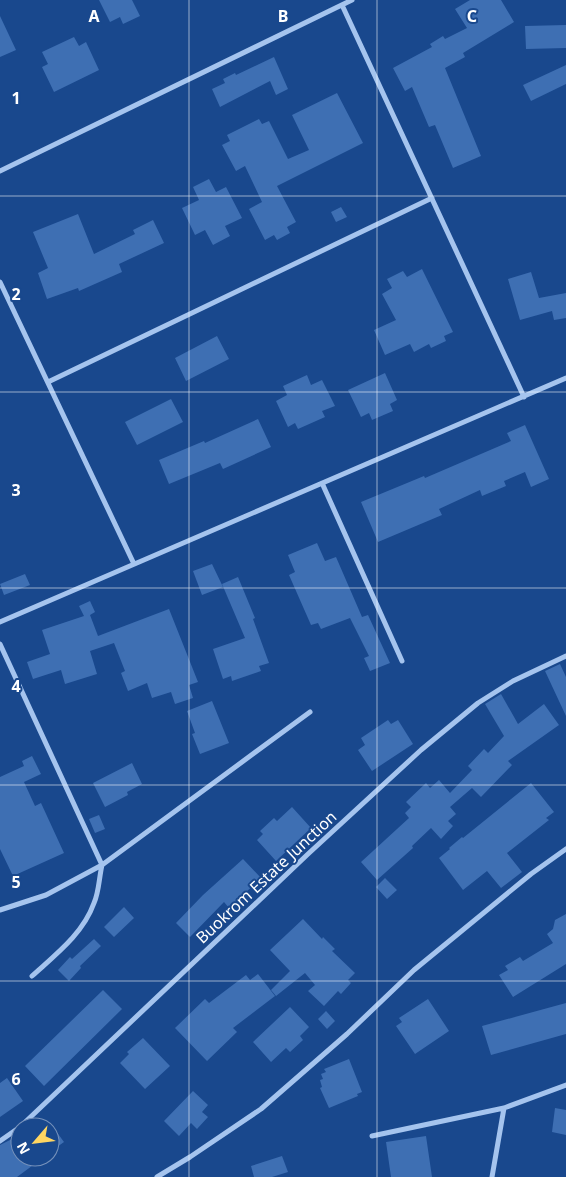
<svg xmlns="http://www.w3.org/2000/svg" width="566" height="1177" font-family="'Noto Sans',sans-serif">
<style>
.building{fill:#3e6fb3}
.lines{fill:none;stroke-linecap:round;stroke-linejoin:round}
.minor{stroke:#a5c4ee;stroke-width:5}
.grid{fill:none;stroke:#fff;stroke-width:1;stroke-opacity:0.55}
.labels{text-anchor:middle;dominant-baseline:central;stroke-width:4;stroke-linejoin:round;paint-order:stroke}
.street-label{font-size:16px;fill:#fff;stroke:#19488d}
.grid-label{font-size:16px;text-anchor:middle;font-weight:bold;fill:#fff;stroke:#19488d;stroke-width:4;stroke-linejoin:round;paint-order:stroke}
</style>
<rect width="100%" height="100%" fill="#19488d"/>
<path class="building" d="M99,0H132L140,16L123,24L120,17L110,22Z
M470,0H501L514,22L463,53L465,57L445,68L481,156L453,168L435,125L429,127L412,87L405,91L393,68L432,47L430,44L443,36L445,39L467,28L455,9Z
M0,16L16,50L0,57Z
M566,25V48L526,49L525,26Z
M74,37L79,46L86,42L99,70L54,92L42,67L48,64L42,52Z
M274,57L288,89L276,95L270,81L220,107L212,89L225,83L223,79L235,73L236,75Z
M566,65V84L531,101L523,85Z
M337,93L363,143L277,186L296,222L287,227L290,233L277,240L274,235L265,240L249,209L262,202L245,166L236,171L222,145L230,141L227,135L259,119L262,124L269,121L288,159L309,150L292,115Z
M209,179L216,192L226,187L242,218L225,226L230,236L213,245L205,230L195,235L182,208L199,200L193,187Z
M341,207L347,217L336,222L331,212Z
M78,214L94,254L135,234L133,230L153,220L164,243L119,264L122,272L79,291L78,288L47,299L38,273L48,268L33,232Z
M422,269L453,332L444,336L446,341L431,348L429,344L414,352L410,344L385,355L374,330L396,320L382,294L392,288L387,279L403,271L407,277Z
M531,272L539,298L566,293V318L554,320L552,311L520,320L508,279Z
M217,336L229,359L186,381L175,358Z
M385,373L397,400L390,404L393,411L372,420L369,413L361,417L348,390Z
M307,375L311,385L322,380L335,406L322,411L325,417L298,429L295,423L288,427L276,401L287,395L283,386Z
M171,399L183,422L137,445L125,422Z
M258,419L271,447L223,469L220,463L169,484L159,460L204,441L205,443Z
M525,425L549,479L531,487L525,472L504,481L506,486L482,496L480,490L439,509L442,515L378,542L361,502L424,476L425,478L511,441L507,433Z
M317,543L325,561L336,557L362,617L368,615L390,663L370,671L364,658L369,656L350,618L321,629L318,623L311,625L289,575L295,572L288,555Z
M212,564L223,587L202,595L193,571Z
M25,574L30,585L4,595L0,584Z
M238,577L255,618L253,619L269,663L259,666L261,671L232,681L231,676L223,679L213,649L245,638L222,584Z
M90,601L95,612L90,615L98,636L169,609L198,682L189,685L193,698L175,704L171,692L152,698L147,683L128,691L121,673L125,671L114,643L90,651L97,674L65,684L61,670L33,679L27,662L50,654L42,630L84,616L79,606Z
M560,664L566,677V716L545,671Z
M501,694L518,724L544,704L559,725L508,761L512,765L481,797L472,788L450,807L456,814L448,821L453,826L441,839L431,828L412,846L413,848L377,880L361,862L409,818L405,813L411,807L406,802L426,783L430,788L439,780L450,793L472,770L468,766L484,749L488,753L504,736L485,704Z
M212,701L229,743L200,754L192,734L195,733L187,711Z
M388,720L391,724L398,720L413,744L372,771L358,750L365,745L361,738Z
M32,756L41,774L24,782L35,806L41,803L64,853L13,876L0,849V777L24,766L22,761Z
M132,763L142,784L127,792L128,795L105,807L93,783Z
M531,783L554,812L546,818L549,820L507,853L522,872L501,888L487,871L463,890L439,858L450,849L449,848L462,837L463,838Z
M292,807L311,828L276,861L257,840L263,834L260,831L274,818L277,821Z
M99,815L105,829L95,833L89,819Z
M243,859L261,878L229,908L224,902L190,937L176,923L203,895Z
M385,878L397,890L387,899L376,887Z
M124,907L134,918L114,937L104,927Z
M566,914V964L513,997L499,975L508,970L505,966L520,957L523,961L553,943L547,934L553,929L555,920Z
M303,919L322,939L323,937L335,949L332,951L355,973L348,980L351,983L341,994L338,991L324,1006L308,991L315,985L305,973L276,996L271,990L290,971L270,950Z
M94,939L101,946L80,966L81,968L69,981L58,970L70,957L72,959Z
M258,974L275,996L233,1028L237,1032L207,1061L175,1028L205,999L209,1003L246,975L250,980Z
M103,990L122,1009L44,1086L25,1066Z
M428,999L449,1031L415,1054L396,1026L402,1022L399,1018Z
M566,1003V1034L491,1055L482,1026Z
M290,1007L309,1027L300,1036L303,1040L290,1052L286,1048L271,1062L253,1042Z
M326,1011L335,1021L327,1029L318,1019Z
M143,1038L170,1066L145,1089L120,1063L129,1054L127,1052Z
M349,1059L362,1092L357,1094L358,1096L329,1108L320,1088L322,1087L320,1080L323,1079L321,1074L326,1072L324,1069Z
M7,1078L23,1101L0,1117V1083Z
M193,1091L208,1105L202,1112L208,1117L197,1129L191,1123L179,1136L164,1121Z
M555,1108L566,1110V1135L552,1132Z
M50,1123L64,1142L50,1152Z
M20,1135V1157H44L17,1177H0V1145Z
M426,1136L432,1177H391L386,1142Z
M282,1156L288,1172L272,1177H254L251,1166Z"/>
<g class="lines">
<path class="minor" d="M342,5L524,397
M0,171L352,0
M0,282L134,564
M48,382L432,198
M322,483L402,661
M0,622L566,378
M0,644L102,865C99,878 99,892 94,903C83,934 55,955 32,976
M0,910L46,895L102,865L310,712
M372,1136L504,1108L566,1085
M0,1141L20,1127L308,854L421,750L478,703L513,681L566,656
M157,1177L190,1157L261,1109L347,1034L414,970L531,874L566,849
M492,1177L504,1108"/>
</g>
<path class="grid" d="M189,0V1177M377,0V1177M0,196H566M0,392H566M0,588H566M0,785H566M0,981H566"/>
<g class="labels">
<g class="street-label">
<text transform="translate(266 877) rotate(-43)">Buokrom Estate Junction</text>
</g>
</g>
<g class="grid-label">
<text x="94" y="22">A</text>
<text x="283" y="22">B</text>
<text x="472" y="22">C</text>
<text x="16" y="104">1</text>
<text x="16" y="300">2</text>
<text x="16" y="496">3</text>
<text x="16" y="692">4</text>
<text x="16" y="888">5</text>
<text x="16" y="1085">6</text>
</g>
<g transform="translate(35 1142) rotate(242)"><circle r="24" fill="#19488d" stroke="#7591bb"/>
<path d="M0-4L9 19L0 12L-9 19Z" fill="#ffd662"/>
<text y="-8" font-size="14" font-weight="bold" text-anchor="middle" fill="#ffffff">N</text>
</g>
</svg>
